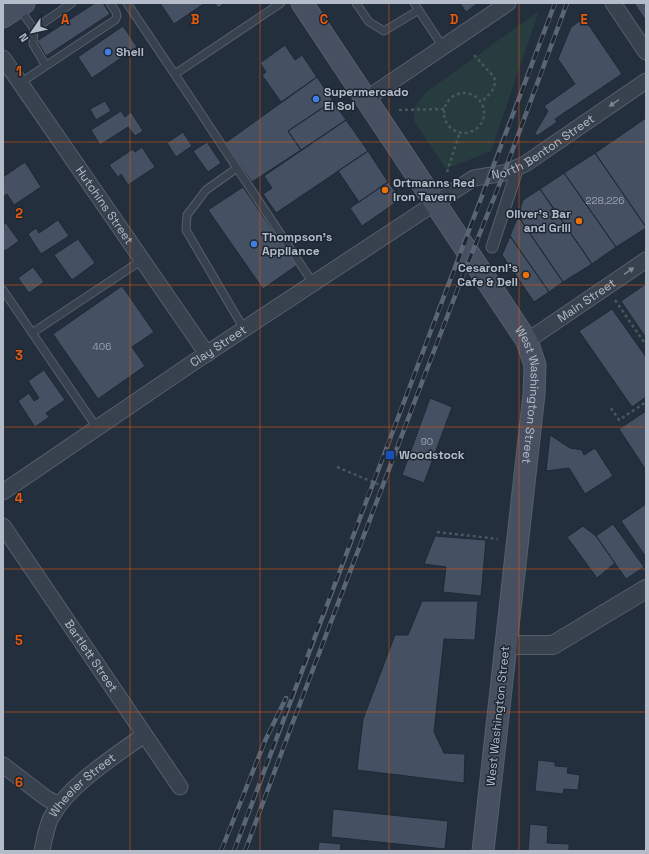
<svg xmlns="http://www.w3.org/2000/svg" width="649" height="854" font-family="'Space Grotesk',sans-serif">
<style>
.green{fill:#263c3f}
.building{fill:#455162;stroke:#1f2835}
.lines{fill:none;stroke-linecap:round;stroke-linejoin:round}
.service-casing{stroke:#565f6c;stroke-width:9}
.pedestrian-casing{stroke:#565f6c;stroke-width:13}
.minor-casing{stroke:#565f6c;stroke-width:17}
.tertiary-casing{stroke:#565f6c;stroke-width:20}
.secondary-casing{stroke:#565f6c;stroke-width:23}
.path{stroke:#44595c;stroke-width:2.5;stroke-dasharray:3 3;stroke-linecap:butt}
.service{stroke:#38414e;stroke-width:7}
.pedestrian{stroke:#38414e;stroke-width:11}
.minor{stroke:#38414e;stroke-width:15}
.tertiary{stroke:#38414e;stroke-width:18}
.secondary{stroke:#465061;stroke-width:21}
.rail-casing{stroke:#5a6575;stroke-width:4.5}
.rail{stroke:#1d2633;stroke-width:3;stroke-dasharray:9;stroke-linecap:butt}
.oneway{fill:#7c8592}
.grid{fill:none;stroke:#e8590c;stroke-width:1;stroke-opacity:0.55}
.shop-dot{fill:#3f7fe0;stroke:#1d2633;stroke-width:1.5}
.food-dot{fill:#e8710a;stroke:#1d2633;stroke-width:1.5}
.transit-dot{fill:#1a4fb4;stroke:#1d2633;stroke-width:1.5}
.labels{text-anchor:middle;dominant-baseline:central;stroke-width:3;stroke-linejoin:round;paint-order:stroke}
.number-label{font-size:10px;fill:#98a1af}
.poi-label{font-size:12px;font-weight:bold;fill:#b4bcc9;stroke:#1d2633;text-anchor:start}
.street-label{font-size:12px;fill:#b4bcc9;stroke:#1d2633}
.grid-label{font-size:13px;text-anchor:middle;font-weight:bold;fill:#e8590c;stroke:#1d2633;stroke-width:3;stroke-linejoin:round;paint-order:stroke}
</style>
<rect width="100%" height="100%" fill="#242f3e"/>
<path class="green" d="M539,11L491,151L446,169L414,121V108L425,93Z"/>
<path class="building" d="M95,3H103L110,14L46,56L37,41Z
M160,3H205L174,24Z
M215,3H225L218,8Z
M460,3H478L466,12Z
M634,3H646V21Z
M584,18L622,74L555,119L557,122L537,136L535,133L548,111L544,106L575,84L558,59L571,27Z
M123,26L137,47L92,78L78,57Z
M285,45L295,60L302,55L317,77L281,102L262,75L266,72L260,63Z
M317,77L333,101L288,131L301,150L252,182L225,143Z
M105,101L111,111L96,120L90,109Z
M333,101L346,120L301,150L288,131Z
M121,111L125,117L131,112L143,131L135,136L128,127L100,145L91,130Z
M646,118V227L595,153Z
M346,120L368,151L276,213L263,194L272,188L264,176Z
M183,132L192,146L176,157L167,143Z
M207,142L221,163L208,172L193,151Z
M142,147L155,167L128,185L121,174L118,177L109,165L133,149L135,152Z
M368,151L388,182L359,202L338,171Z
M595,153L646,227V228L616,247L564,173Z
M25,162L41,187L14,205L7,194L3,197V177Z
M564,173L616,247L592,264L540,189Z
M388,182L401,199L362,226L350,208Z
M243,187L297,265L263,289L208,210Z
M540,189L592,264L563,282L518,216L523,200Z
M518,216L563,282L549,292L510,236Z
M58,220L69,236L41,254L28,234L36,228L39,233Z
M6,223L19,241L5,251L3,248V225Z
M510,236L549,292L534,302L502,255Z
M78,239L95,263L72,280L54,255Z
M33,267L44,282L29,293L18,278Z
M646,284V338L621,301Z
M122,286L154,332L132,347L145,366L98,399L53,334Z
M612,309L646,357V397L632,407L579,331Z
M44,370L65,400L46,413L49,417L35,427L18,401L29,393L34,401L39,398L28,381Z
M430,398L452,407L424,483L402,475Z
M646,411V470L619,429Z
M550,435L570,448L582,450L584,455L595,448L613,476L585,494L569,468L546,471Z
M646,504V557L621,521Z
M613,524L644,567L626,579L596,536Z
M583,526L596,536L615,563L597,578L567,537Z
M435,536L486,540L481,596L443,592L446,567L424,564Z
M422,601H478L475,640L444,639L434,732L444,753L465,754L464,783L357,770L363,719L395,635H408Z
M538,760L555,762V766L568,767L567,773L580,775L578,790L564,789L563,794L535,791Z
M333,809L448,821L445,849L331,837Z
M530,824L548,826L547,843L569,844V851H528Z
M319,842L341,844L340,851H318Z"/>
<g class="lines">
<defs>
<path id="service" d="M127,3L194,103L313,283
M356,3L369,22L384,31L419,10
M414,3L443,47
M19,8L34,29
M46,66L33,44L34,29L72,3
M175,74L281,3
M20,83L115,20L117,16L116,12L110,3
M237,168L206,190L187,215L186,230L244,329
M3,290L97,428
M32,333L142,260"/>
<path id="pedestrian" d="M492,247L518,167"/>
<g id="minor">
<path d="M613,3L646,52"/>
<path id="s1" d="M3,58L207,354"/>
<path d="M366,99L508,3"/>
<path id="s2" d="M527,341L646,260"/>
<path id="s3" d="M3,492L191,364L435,203L474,178L504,173L525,164L646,81"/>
<path id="s4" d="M3,526L180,787"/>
<path d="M3,765L46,798L59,805"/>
<path id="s5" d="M42,851C44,842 47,823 52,816C70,784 115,756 144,735"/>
</g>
<path id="tertiary" d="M506,645H553L646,589"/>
<g id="secondary">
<path id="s6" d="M302,3L527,341L535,365L534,394L483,851"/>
<path d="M3,17L24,3"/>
</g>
</defs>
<use href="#service" class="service-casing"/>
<use href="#pedestrian" class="pedestrian-casing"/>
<use href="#minor" class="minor-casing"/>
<use href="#tertiary" class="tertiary-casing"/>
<use href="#secondary" class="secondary-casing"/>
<path class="path" d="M474,55L494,77C498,88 488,96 481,102
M444 113a20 20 0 1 1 40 0a20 20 0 1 1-40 0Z
M399,110L445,109
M447,172L460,132
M615,300L646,345
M611,408L619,420L646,402
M337,467L387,488
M437,532L498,539"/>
<use href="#service" class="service"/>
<use href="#pedestrian" class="pedestrian"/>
<use href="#minor" class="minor"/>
<use href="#tertiary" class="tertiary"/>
<use href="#secondary" class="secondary"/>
<defs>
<path id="rail" d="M221,851L265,741L286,698
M234,851C339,567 450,286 555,3
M245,851L293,722L416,398L460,283L504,173L567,3"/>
</defs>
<use href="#rail" class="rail-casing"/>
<use href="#rail" class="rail"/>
</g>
<defs><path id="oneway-solid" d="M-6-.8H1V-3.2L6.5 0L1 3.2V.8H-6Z"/></defs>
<g class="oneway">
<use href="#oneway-solid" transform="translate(614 103) rotate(146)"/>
<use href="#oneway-solid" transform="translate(629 271) rotate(-34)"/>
</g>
<path class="grid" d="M130,3V851M260,3V851M389,3V851M519,3V851M3,142H646M3,285H646M3,427H646M3,569H646M3,712H646"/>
<g class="shop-dot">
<circle cx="108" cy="52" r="4"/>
<circle cx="316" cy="99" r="4"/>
<circle cx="254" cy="244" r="4"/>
</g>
<g class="food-dot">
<circle cx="385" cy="190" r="4"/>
<circle cx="579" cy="221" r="4"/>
<circle cx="526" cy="275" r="4"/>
</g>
<rect class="transit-dot" x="385" y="450" width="10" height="10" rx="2"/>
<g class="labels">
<g class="number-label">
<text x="605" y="200">228,226</text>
<text x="102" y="346">406</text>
<text x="427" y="441">90</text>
</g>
<g class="poi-label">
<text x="116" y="52">Shell</text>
<text x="324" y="92">Supermercado<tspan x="324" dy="14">El Sol</tspan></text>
<text x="393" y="183">Ortmanns Red<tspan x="393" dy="14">Iron Tavern</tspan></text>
<text x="571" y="214" text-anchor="end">Oliver's Bar<tspan x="571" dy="14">and Grill</tspan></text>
<text x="262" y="237">Thompson's<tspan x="262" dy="14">Appliance</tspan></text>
<text x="518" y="268" text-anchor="end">Cesaroni's<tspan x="518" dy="14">Cafe &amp; Deli</tspan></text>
<text x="399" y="455">Woodstock</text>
</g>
<g class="street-label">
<text stroke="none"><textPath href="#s3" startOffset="643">North Benton Street</textPath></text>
<text stroke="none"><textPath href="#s1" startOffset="179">Hutchins Street</textPath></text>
<text stroke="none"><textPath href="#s2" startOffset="72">Main Street</textPath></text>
<text stroke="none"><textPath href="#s3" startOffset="260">Clay Street</textPath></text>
<text stroke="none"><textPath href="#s6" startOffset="460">West Washington Street</textPath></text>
<text stroke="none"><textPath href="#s4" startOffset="157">Bartlett Street</textPath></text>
<text transform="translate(498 716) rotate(-84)">West Washington Street</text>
<text stroke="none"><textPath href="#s5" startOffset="80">Wheeler Street</textPath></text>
</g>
</g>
<g class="grid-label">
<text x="65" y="24">A</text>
<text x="195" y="24">B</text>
<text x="324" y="24">C</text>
<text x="454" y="24">D</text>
<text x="584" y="24">E</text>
<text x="19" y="76">1</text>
<text x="19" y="218">2</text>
<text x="19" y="360">3</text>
<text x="19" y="503">4</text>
<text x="19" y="645">5</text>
<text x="19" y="787">6</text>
</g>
<rect width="649" height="854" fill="none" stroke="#b4bcc9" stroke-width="8"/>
<g transform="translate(32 32) rotate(236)" stroke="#1d2633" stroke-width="3" paint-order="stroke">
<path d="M0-3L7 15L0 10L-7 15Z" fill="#b4bcc9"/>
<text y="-6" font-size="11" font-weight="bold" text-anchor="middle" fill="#b4bcc9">N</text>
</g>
</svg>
